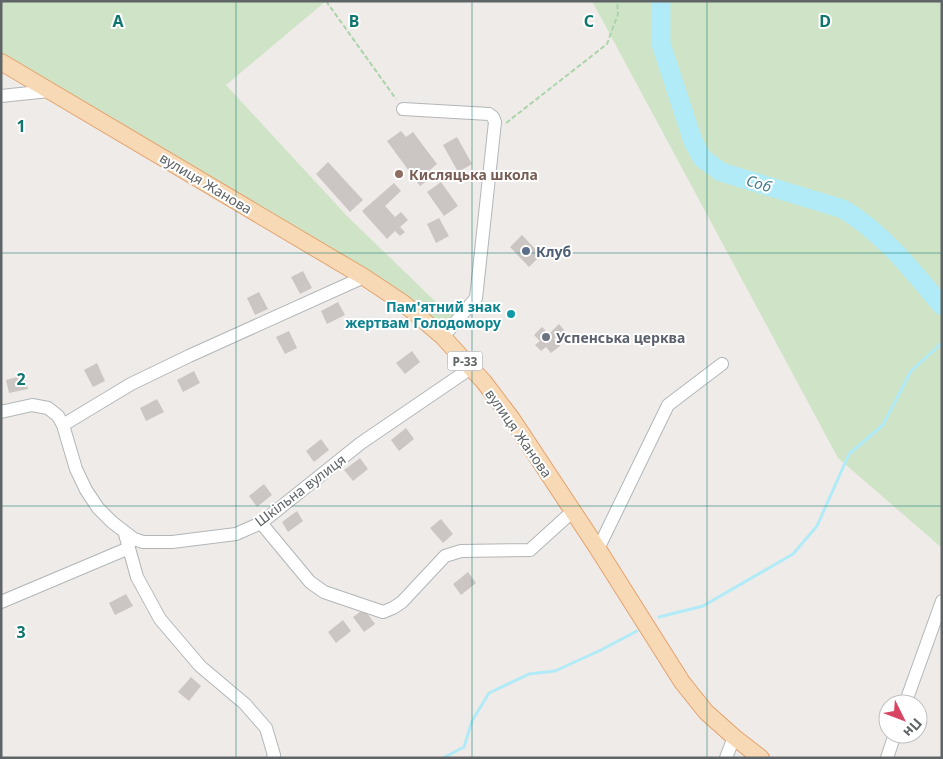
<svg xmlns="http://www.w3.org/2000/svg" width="943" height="759" font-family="'Noto Sans',sans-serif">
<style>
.green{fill:#cfe4c7}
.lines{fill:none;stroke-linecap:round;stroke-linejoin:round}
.stream{stroke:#b0ebf7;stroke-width:3}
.river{stroke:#b0ebf7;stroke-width:19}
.building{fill:#cbc6c4}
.minor-casing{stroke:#b2b6b8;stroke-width:14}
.major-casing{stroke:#e4a16c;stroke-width:18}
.path{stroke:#acd4ab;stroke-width:2;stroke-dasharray:5 2.5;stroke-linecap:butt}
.minor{stroke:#fff;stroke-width:12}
.major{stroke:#f7dab5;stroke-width:16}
.grid{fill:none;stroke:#0f766e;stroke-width:1;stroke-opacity:0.55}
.education-dot{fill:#8d6e63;stroke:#fff;stroke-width:2}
.service-dot{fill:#5c6f8a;stroke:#fff;stroke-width:2}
.culture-dot{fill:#0f9aa8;stroke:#fff;stroke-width:2}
.worship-dot{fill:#6b7280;stroke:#fff;stroke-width:2}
.labels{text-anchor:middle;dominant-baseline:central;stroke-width:4;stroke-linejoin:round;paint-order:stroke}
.shield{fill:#fff;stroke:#8f9294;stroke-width:1}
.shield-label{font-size:12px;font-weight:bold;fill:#5f6466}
.education-label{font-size:14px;font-weight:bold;fill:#785e54;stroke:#fff;text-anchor:start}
.street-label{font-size:14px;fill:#5f6466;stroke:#fff}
.service-label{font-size:14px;font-weight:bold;fill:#4e5e75;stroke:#fff;text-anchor:start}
.culture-label{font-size:14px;font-weight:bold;fill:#0d838f;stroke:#fff;text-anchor:end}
.worship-label{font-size:14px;font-weight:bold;fill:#5b616d;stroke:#fff;text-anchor:start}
.water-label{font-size:15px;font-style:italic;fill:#437d8e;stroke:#fff}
.grid-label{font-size:16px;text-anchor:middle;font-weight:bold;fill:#0f766e;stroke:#fff;stroke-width:4;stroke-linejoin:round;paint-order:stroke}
</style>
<rect width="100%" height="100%" fill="#efebe8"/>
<path class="green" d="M1,1H326L226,85L347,216L437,303L448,304L476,298L443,337L403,303L1,62Z
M592,1H942V548L838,458Z"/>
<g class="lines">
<path class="stream" d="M659,617L703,606L793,554L817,526L849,454L883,425L911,371L942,343
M443,758L464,747L472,721L489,693L529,674L555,671L601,650L637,631"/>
<path class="river" d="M661,1V44L693,141L702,158L721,172L843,209C883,233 912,270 942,306"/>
</g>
<path class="building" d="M401,131L406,137L413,132L437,164L430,170L434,176L420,186L387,141Z
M457,137L472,164L458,172L443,145Z
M328,162L363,200L350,212L316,174Z
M441,182L458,206L444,216L427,192Z
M394,183L401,191L385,206L395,217L401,212L408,220L400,227L405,232L400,236L395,231L387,239L362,211Z
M439,218L449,236L436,243L427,224Z
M522,235L541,255L529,267L510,247Z
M303,271L312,288L300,294L291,277Z
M259,292L268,309L255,315L247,298Z
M338,302L345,315L327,324L321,311Z
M559,324L564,330L554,339L560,346L551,353L546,347L541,351L535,345L540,341L534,335L542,327L549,334Z
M289,331L297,348L285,354L276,337Z
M412,351L420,362L405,374L396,363Z
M97,363L105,381L93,387L84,370Z
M194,371L200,383L183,392L177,380Z
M25,375L28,389L9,393L6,380Z
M157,399L164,412L146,421L140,408Z
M406,428L414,439L399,451L391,440Z
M321,439L329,450L314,462L306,451Z
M360,458L368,469L353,481L344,470Z
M264,484L272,495L257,507L249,496Z
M297,511L303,521L288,532L282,522Z
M441,519L453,534L443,543L430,528Z
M468,572L476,583L461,595L453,584Z
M126,594L133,606L115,615L109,603Z
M364,609L375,624L364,632L353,617Z
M343,620L351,631L336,643L328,632Z
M191,677L201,686L189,701L178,692Z"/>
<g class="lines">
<defs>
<path id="minor" d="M1,96L49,91
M403,109L489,114L493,117L495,122L476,298L443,337
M1,412L32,405L48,408L58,416L63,425L76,469L86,490L98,508L112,522L134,539L143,542H172L236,534L261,523L361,443L471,368
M63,425L131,384L189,356L364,277
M261,523L310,582L324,592L383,612L393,608L402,602L445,556L461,551L530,550L573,511
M125,534L137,577L160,619L200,666L245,704L266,728L274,755L273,758
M598,549L668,405L722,364
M1,602L129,548
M905,704L942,601
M726,758L734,737
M887,758L895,734"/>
<path id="major" d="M1,62L364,277L403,303L443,337L484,382L512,419L598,549L682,682L706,712L734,737L761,758"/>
</defs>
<use href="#minor" class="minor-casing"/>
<use href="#major" class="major-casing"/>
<path class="path" d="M326,1L396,99
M506,123L607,44L618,14L617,1"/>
<use href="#minor" class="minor"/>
<use href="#major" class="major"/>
</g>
<path class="grid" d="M236,1V758M472,1V758M707,1V758M1,253H942M1,506H942"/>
<circle class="education-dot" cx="399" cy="174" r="5"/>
<circle class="service-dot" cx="526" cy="251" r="5"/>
<circle class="culture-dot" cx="511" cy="314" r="5"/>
<circle class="worship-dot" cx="546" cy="337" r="5"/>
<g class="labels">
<rect class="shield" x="447.5" y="351.5" width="35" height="19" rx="4"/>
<g class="shield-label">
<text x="465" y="361">Р-33</text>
</g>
<g class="education-label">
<text x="409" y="174">Кисляцька школа</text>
</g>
<g class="street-label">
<text transform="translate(206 183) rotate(31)">вулиця Жанова</text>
<text transform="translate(519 433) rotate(55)">вулиця Жанова</text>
<text transform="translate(300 490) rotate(-37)">Шкільна вулиця</text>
</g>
<g class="service-label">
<text x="536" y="251">Клуб</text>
</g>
<g class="culture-label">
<text x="501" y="306">Пам'ятний знак<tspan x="501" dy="16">жертвам Голодомору</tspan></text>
</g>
<g class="worship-label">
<text x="556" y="337">Успенська церква</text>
</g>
<g class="water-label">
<text transform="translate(759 183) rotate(17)">Соб</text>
</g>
</g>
<g class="grid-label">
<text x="118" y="27">A</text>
<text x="354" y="27">B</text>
<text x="589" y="27">C</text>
<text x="825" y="27">D</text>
<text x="21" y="132">1</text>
<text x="21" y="385">2</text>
<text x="21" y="638">3</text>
</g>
<rect width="943" height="759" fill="none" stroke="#5f6466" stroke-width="5"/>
<g transform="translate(903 719) rotate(132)"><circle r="24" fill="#ffffff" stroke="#bfc1c2"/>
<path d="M0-4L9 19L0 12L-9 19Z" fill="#d84562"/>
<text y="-8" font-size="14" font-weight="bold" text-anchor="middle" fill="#5f6466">Пн</text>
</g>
</svg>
